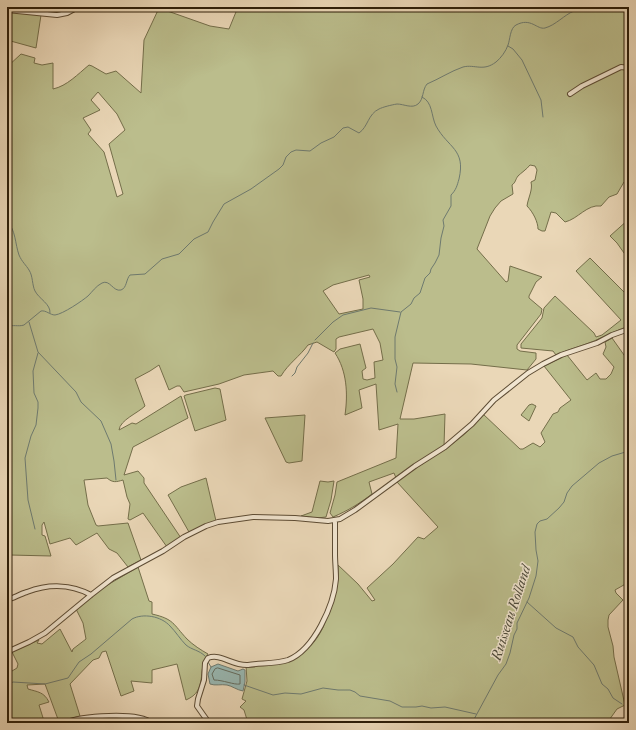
<svg xmlns="http://www.w3.org/2000/svg" width="636" height="730" font-family="'IM FELL French Canon',serif">
<style>
.green{fill:#bbbd8c;stroke:#746e4a;fill-rule:evenodd}
.water{fill:#98b8b3;stroke:#6e7a6f}
.lines{fill:none;stroke-linecap:round;stroke-linejoin:round}
.shore{stroke:#636b5e;stroke-width:1}
.stream{stroke:#6e7a6f;stroke-width:1}
.minor-casing{stroke:#5d4c34;stroke-width:6}
.minor{stroke:#f1e5d0;stroke-width:4}
.labels{text-anchor:middle;dominant-baseline:central;stroke-width:3;stroke-linejoin:round;paint-order:stroke}
.water-label{font-size:14px;font-style:italic;fill:#4e4c3c;stroke:#f1e5d0}
</style>
<rect width="100%" height="100%" fill="#ead7b7"/>
<filter id="stains"><feTurbulence type="fractalNoise" baseFrequency=".005" numOctaves="4"/><feColorMatrix values="0 0 0 0 .2 0 0 0 0 .09 0 0 0 0 .02 0 0 0 .5 -.17"/></filter>
<radialGradient id="worn" r=".72"><stop offset=".6" stop-color="#630" stop-opacity="0"/><stop offset="1" stop-color="#630" stop-opacity=".3"/></radialGradient>
<path class="green" d="M238,7H629V181L624,182L617,194L609,197L601,206C587,204 578,219 565,222L556,213L551,212L545,231H542L538,229C538,222 533,212 527,206C528,198 533,190 531,182L535,180L537,170L535,166L530,165C527,169 521,173 518,176C515,180 516,182 512,185L513,194L501,201L495,208L490,216L477,249L506,282L508,281L510,266L542,277L536,282L529,296V298L542,309L541,314L517,345V349L520,351L536,353V359L527,370L471,364L413,363L400,419H414L445,414L444,446L396,478L394,473L369,482L372,494C359,504 347,511 333,517L330,513L335,495L337,482L396,458L398,424L379,430L376,384L359,390L362,408L345,415C348,394 347,371 335,353L340,349L360,344L366,368L362,371L363,379L367,380L375,378L374,362L383,360L380,343L373,329L339,337L336,339V349L334,352L317,342L308,345C300,356 288,364 281,376H278L273,371L244,375L219,384L184,392L180,386H177L169,390L159,365L150,371L135,379L145,406C138,413 120,420 119,430L132,423L136,424L181,396L188,418L133,447L124,475L138,471L144,478V483L181,538L167,547L143,513L130,520L128,519L130,504L127,497L123,480C116,482 113,483 107,478L84,480L88,505L96,525L98,526L128,523L141,560L128,567L117,553L109,549L97,533L76,545L70,538L50,544L44,522L42,525V535L45,536L51,556L10,555V551H7V67L21,54L35,58L34,63L42,65L53,63V89C67,86 78,74 89,65L92,66L106,74L116,71L141,93L144,40L159,8L210,26L229,29ZM98,92L117,114L125,130L109,144L123,194L117,197L104,152L88,134L91,130L83,118L100,110L91,100ZM369,275L370,277L359,280L363,299V309L339,314L323,291L333,285Z
M7,11L41,15L36,48L7,40Z
M629,219V260L617,243L610,236Z
M590,258L629,297V326C617,330 606,336 594,341C582,346 569,349 556,355L553,351L521,348V344L542,318L544,308L555,296L594,333L596,337L602,335L621,320L576,271Z
M612,338L629,362V582L615,590L616,593L623,600L609,615L608,620V627L613,646L614,657L625,705L617,709L607,723H248L244,710L240,707L246,701L242,699L247,681L246,666C276,664 304,662 320,633C324,627 326,619 328,613C334,597 339,583 338,565L358,584L372,601L375,600L367,588L393,564L418,537L424,539L438,527L397,482C425,459 462,444 483,414L520,449H523L533,443L540,447L545,442L541,433L553,414L558,412L560,408L571,400L544,366L567,355L587,380L596,373L600,379H606L611,374L614,367L603,354L606,347L605,342Z
M215,388L220,389L226,420L195,431L184,396L186,395Z
M532,404L536,406L529,421L521,415L529,405Z
M305,415L302,461L289,463L286,462L265,418Z
M206,478L216,521L189,532L168,495L181,487Z
M320,481L328,482L334,481L331,500L326,517L317,518L301,516L312,512Z
M138,567L149,601L152,602V614C174,619 173,624 187,639C193,645 201,650 208,654C196,671 209,690 186,700L177,664L152,670V683L131,681L134,691L121,696L106,651L102,652L99,658L93,660L70,684L80,716L59,722L45,684L27,685L28,689C38,692 44,692 49,702L39,705L44,721L41,722V723H7V674L17,668L18,664L12,652L39,640L37,643L42,644L60,629L72,652L73,649L86,639L83,623L76,609L99,590Z"/>
<path class="water" d="M218,664L238,671L243,669L245,670V682L243,691C237,690 232,686 227,685C221,684 215,686 210,684L208,674L211,667Z"/>
<g class="lines">
<path class="shore" d="M218,668L240,675V684C234,685 223,680 214,680L212,674L215,669Z"/>
<path class="stream" d="M508,46L513,49L522,60L541,100L543,117
M7,221C16,230 15,244 19,255C22,262 26,265 29,270C33,276 32,285 35,291C39,299 51,304 50,313
M29,322L38,352L76,392L81,402L101,421L111,444L114,461L116,480
M7,327C13,324 18,327 24,325L41,311C46,310 50,315 55,315C63,314 82,301 88,296C92,292 96,286 102,283C110,279 113,292 121,290C127,288 126,279 130,275L145,274L162,259L179,254L194,239L208,232L213,222L224,204L251,189L279,169L283,165L286,157L291,152L296,150L310,151L321,143L334,137L343,128L348,127L359,133C368,127 368,114 379,109C383,107 391,105 397,104C404,104 412,109 418,104C424,99 422,90 427,84C439,79 451,71 463,67C475,64 483,72 496,62C501,58 506,51 508,45C510,40 510,28 516,25C531,17 537,30 545,28C556,25 564,15 574,11C581,8 588,12 594,7
M315,340L333,322L343,315L371,308L400,312
M292,376L295,373L297,367L308,353L313,343
M397,392L395,384L397,367L395,359V337L401,312L411,304L414,298L420,293L425,278L430,273L431,269L435,263L439,255L441,238L444,226L443,220L451,206V195C456,190 457,186 459,179C466,149 448,148 436,126C431,116 433,102 422,97
M35,529L28,500L25,458L31,436L36,425L38,408V402L34,393L33,371L38,353
M527,602L556,628L573,637L578,647L594,665L602,684L608,689L613,698L622,704
M208,662L211,667
M7,685L13,682L45,684L68,678L79,662L91,654L132,619C143,613 161,616 170,626C176,632 180,639 186,645C192,650 199,650 205,656
M244,685L273,695L285,693L301,694L323,688L338,690H350L355,692L360,696L390,701L402,707H416L422,706L431,708L445,707L476,714
M472,723L498,675L506,664L510,653L514,635L517,629V623L529,598L536,576L538,561L536,550L535,532L537,524L540,521L547,519L559,508L564,502L567,493L572,486L599,463L612,456L629,451"/>
<defs>
<path id="minor" d="M7,10L57,15L67,13L78,7
M570,94L582,86L621,67L629,68
M7,600C14,598 20,594 27,592C48,584 71,584 91,595
M7,652L29,642L45,633L91,595L113,578L163,551L184,537L206,526L218,522L253,517L295,518L328,521L340,519L355,510L415,466L445,447L472,424L494,400L528,373L543,364L561,355L597,343L612,335L629,329
M64,723C81,716 137,711 152,723
M209,723L197,706L198,699L204,680L205,663L208,658C221,653 232,666 248,665C261,663 276,664 288,660C314,650 334,605 336,579C336,570 335,562 335,554C335,543 335,532 335,521"/>
</defs>
<use href="#minor" class="minor-casing"/>
<use href="#minor" class="minor"/>
</g>
<g class="labels">
<g class="water-label">
<text transform="translate(511 613) rotate(-72)">Ruisseau Rolland</text>
</g>
</g>
<rect width="636" height="730" fill="none" stroke="#ead7b7" stroke-width="24"/>
<rect x="8" y="8" width="620" height="714" fill="none" stroke="#2e1e09" stroke-width="2"/>
<rect x="12" y="12" width="612" height="706" fill="none" stroke="#2e1e09"/>
<rect width="100%" height="100%" filter="url(#stains)"/>
<rect width="100%" height="100%" fill="url(#worn)"/>
</svg>
